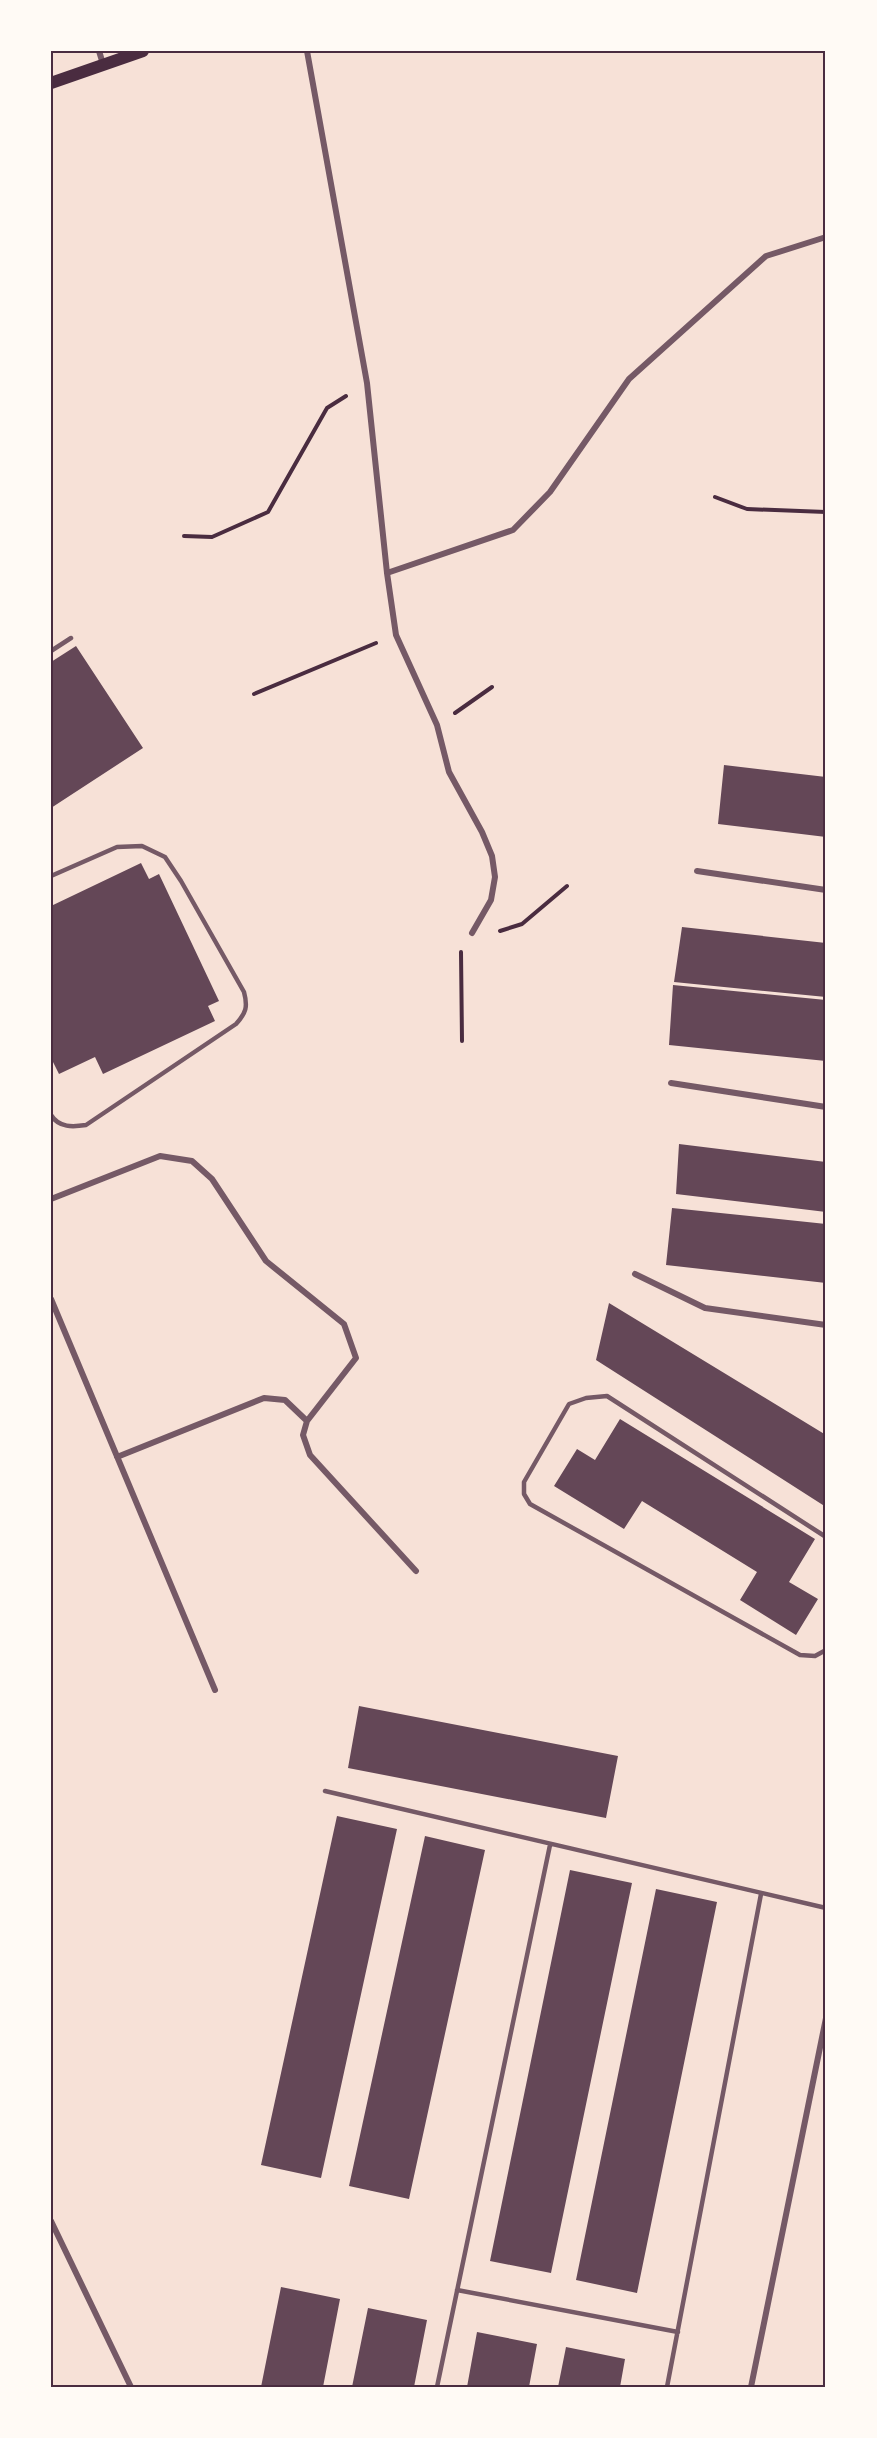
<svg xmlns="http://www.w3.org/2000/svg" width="877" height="2438" font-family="'Asap Condensed',sans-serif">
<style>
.building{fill:#644757}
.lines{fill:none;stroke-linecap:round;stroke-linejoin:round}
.path{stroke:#4a2c40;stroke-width:4}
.service{stroke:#755966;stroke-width:4.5}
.minor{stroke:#755966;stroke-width:6}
.secondary{stroke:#4a2c40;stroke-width:12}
.neatline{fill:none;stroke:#4a2c40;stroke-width:2}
</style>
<rect width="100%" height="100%" fill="#f7e1d7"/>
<path class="building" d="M76,646L143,748L51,808V662Z
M724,765L826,777V837L718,824Z
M141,863L149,879L159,874L219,1001L208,1006L215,1021L103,1074L95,1057L59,1074L51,1058V906Z
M682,927L826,943V997L674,982Z
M673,985L826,1000V1061L669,1045Z
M679,1144L826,1162V1212L676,1194Z
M672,1208L826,1224V1283L666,1265Z
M609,1303L826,1435V1507L596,1360Z
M620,1419L815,1539L789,1582L818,1599L796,1635L740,1600L757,1572L642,1501L624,1529L554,1486L577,1449L595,1460Z
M359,1706L618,1756L606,1818L348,1768Z
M337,1816L397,1829L321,2178L261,2165Z
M425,1836L485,1850L409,2199L349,2186Z
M570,1870L632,1883L551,2273L490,2261Z
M656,1889L717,1902L637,2293L576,2280Z
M281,2287L340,2299L323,2387H261Z
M368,2308L427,2320L414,2387H352Z
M477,2332L537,2344L529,2387H467Z
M566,2347L625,2359L620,2387H558Z"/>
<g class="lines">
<path class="path" d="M715,497L747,509L826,512
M184,536L212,537L268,512L327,408L346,396
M254,694L376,643
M455,713L492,687
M500,931L522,924L567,886
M461,952L462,1041"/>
<path class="service" d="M51,651L71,638
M51,876L117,847L142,846L165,857L181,881L244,992C248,1007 246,1013 236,1024L86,1125C73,1127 59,1128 51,1115
M826,1537L607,1396L586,1398L569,1404L524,1482V1494L530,1504L800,1655L815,1656L826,1650
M325,1791L826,1908
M457,2290L678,2332
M437,2387L550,1845
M667,2387L761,1894"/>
<path class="minor" d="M99,51L103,64
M307,51L367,383L387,573L396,635L437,725L449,772L482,832L492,856L495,877L491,900L472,933
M387,573L513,530L550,492L629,379L766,256L826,237
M697,871L826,890
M671,1083L826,1107
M51,1199L160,1156L192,1161L212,1179L266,1261L344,1324L356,1358L307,1421L303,1435L310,1455L416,1571
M635,1274L705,1308L826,1325
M51,1299L215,1690
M117,1457L264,1398L285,1400L307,1421
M51,2221L131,2387
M751,2387L826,2018"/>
<path class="secondary" d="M51,83L143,51"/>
</g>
<rect width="877" height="2438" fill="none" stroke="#fffaf5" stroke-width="105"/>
<rect x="52" y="52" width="772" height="2334" class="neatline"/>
</svg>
